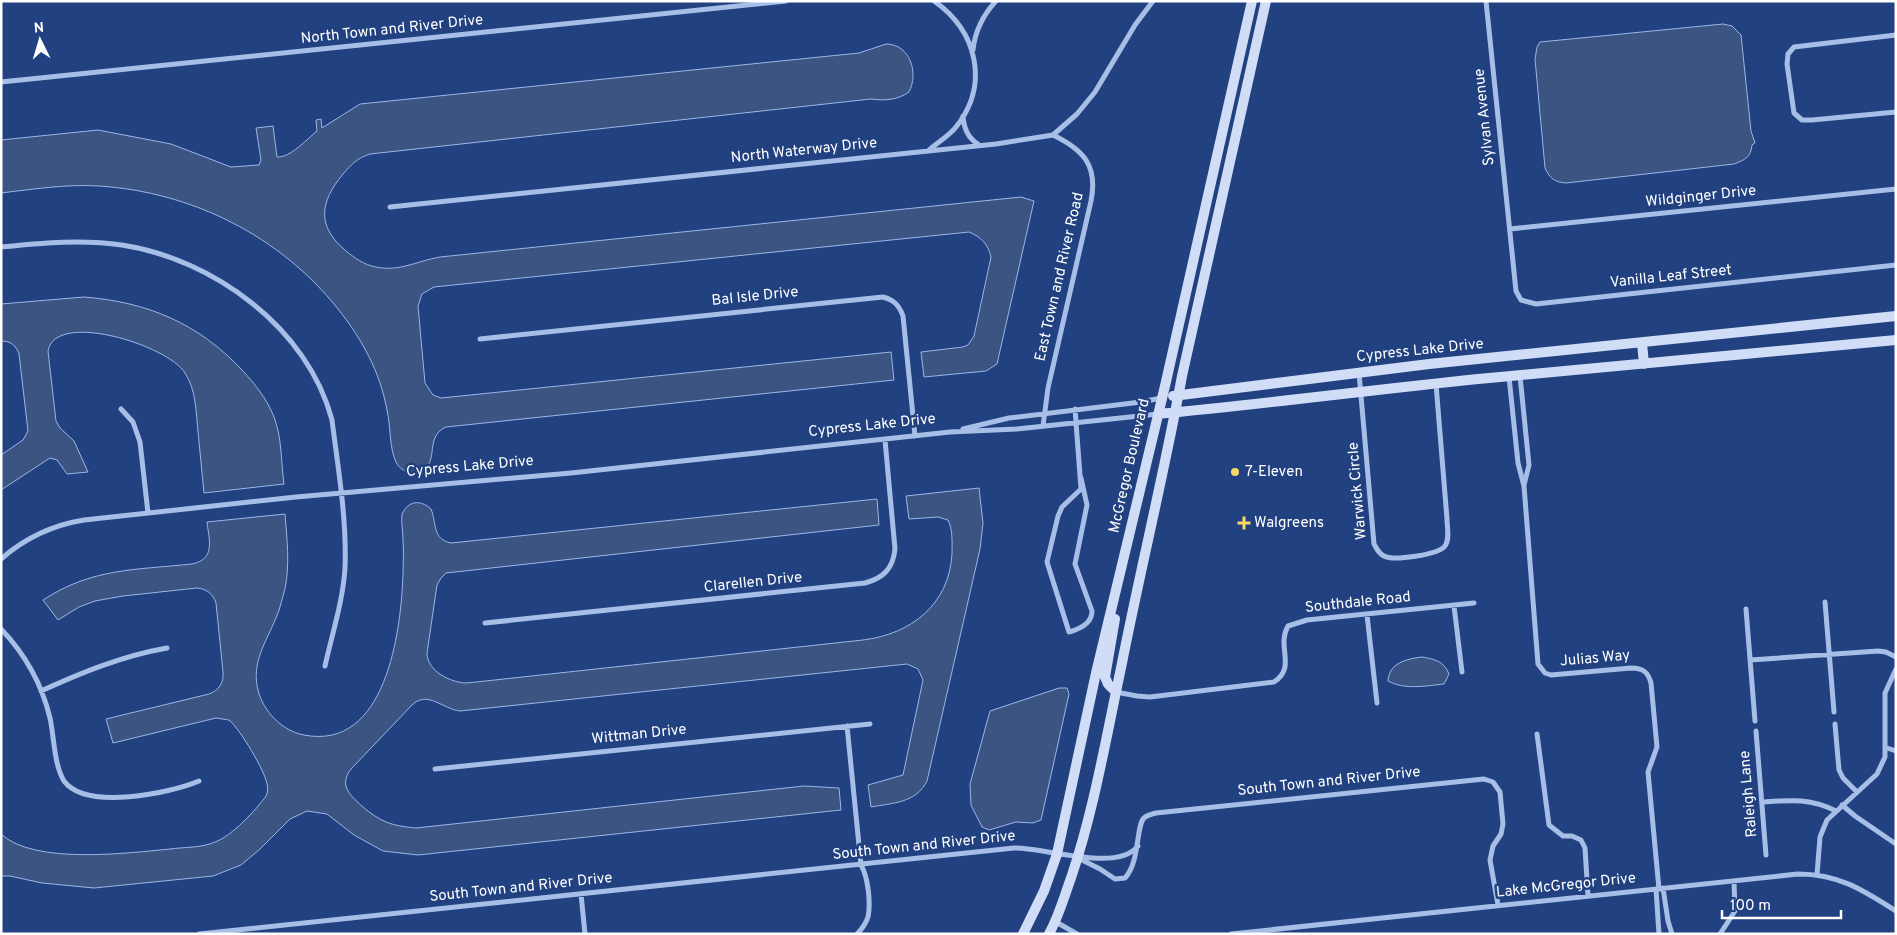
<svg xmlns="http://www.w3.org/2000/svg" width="1897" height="935" font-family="Overpass,sans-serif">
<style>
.water{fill:#3c5482;stroke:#9bb7e8}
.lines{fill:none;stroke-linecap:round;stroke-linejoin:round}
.street{stroke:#a7bee7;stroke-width:5}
.secondary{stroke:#d1ddf6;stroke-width:10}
.poi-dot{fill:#f4d968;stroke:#214180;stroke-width:2}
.labels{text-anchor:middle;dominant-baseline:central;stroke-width:5;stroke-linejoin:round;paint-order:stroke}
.street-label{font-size:15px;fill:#fff;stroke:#214180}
.poi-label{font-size:15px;fill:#fff;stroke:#214180;text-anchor:start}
</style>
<rect width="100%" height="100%" fill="#214180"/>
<path class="water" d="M1723,24L1732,26L1741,35L1751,131L1755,143L1752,145C1751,157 1745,160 1734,164L1566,183C1555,182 1550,179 1545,168L1535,59L1537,47L1540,42Z
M886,44C910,44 919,73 909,92C898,100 884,101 871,99L370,154C357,158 351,165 343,174C320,202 316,226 346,251C355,258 364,265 376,267C399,272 417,261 440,257L1021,197L1034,201L997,364L986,371L924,377L921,352L963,347L968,345L974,336L991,257C988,244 981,237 969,232L434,287L422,294L418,306L425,383L433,395L441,398L891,352L894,380L446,427C422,437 443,469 415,472C407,473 399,469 396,462C389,447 391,427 387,410C380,372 362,339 338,309C280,236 192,192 99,186C67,184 34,189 1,193V140L98,130L171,144L231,167L259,165L261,160L256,128L273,126L277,157C290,158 307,139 317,131L316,120L321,119L322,128L360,104L859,53Z
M84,297C147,302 198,323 242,370C255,384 267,399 274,417C282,437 281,463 284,484L204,493C202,472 200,452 198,432C196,411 196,390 185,373C168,345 55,310 48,351L56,421L60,428L74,441L88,472L67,474L57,460L50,458L1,490V455L23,440L28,431L19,354C16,345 10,341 1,341V304Z
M979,488L983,523L980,549L927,781C916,803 893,803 871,807L868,785L903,775L923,680L918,669L907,664L460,711C442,709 428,690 412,705L351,769C338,786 351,796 363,807C370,813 377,818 386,822C396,826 406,827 416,828L804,786L839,788L841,810L418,855L383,851L354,835L327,814L307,811L290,819L260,849L241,865L213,876L94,888L42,883L10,876H1V834C34,865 128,853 170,849C184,847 202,848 215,842C232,836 256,810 266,796C268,792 268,788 267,784C265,771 240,729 229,720L216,718L113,743L106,719L209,694C219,690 224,683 223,672L216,603C213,594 207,589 197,588L123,596L95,601L79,607L58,620L43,600C92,568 135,570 192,564C216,559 209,540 207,522L285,514C287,539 290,564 285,589C282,599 280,609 276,618C266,642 251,663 258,690C263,711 282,731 304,735C386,751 401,632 403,574C403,563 404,552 403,540C403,532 401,523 402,514C408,501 420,499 431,509C437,524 432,539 451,543L877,499L879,525L446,573L441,578L437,585L427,653C427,671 451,683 467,683L863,640C911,634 949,605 952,554C952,543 953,530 948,520L938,517L909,519L906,496Z
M1422,657C1434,659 1444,661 1449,674L1444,684C1425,686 1405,690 1388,681C1389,663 1406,659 1422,657Z
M1059,688H1067L1069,694L1041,820L1033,823L1016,822L989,830L982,827L971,805L970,784L990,711Z"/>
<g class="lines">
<path class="street" d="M1486,1L1516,291L1521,300L1536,304L1896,265
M1896,35L1794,47L1788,54L1787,64L1794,113L1802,120H1812L1896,112
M973,50C975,31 983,15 996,1
M1,82L786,1
M963,116C964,129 968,138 979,145
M929,150C938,142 949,136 956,127C990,84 977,31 934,1
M390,207L996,144L1053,135L1077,114L1095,92L1135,25L1153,1
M1510,229L1896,189
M1,247C42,243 81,239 122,245C213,259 308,328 332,420C338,468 347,519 345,568C343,601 332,634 325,666
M480,339L883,297C894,300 899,305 903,316L915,436
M1359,373L1374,544C1377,549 1378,553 1384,556C1393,561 1438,555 1445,546C1450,539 1447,527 1447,519L1436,384
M1520,376L1529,465L1524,485
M1509,377L1518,463L1524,486L1538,664L1545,673L1551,675L1631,668C1643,668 1648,672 1651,683L1657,747L1648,772L1659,889
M121,409L133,422L140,442L148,513
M1075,409L1081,489L1062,507L1058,516L1047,562L1069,632C1080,629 1092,623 1092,611L1075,564L1087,505L1081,478
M1043,426L1048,388L1091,201C1098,166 1084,150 1053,135
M963,429L1009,418L1141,402L1161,398
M1,559C25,538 53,525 84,520L296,497L571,473L950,432L1017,429L1158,414
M1825,602L1834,712
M1454,606L1462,672
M1746,609L1755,721
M1367,615L1377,703
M485,623L865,583C884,578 893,568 895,549L885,440
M1,629C25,654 42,685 50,718C54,736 54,765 64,781C86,811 171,793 199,781
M1750,660L1878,651L1886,652L1896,657
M41,691C83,672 122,656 167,648
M1116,692L1137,696L1150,697L1274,682C1297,667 1276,647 1288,626L1307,620L1474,603
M1835,724L1839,770L1843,778L1857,792
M847,726L861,865C868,877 871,903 868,917C866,923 862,929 857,934
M1756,731L1766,855
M1537,734L1549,825L1563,836H1572L1581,840L1585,848L1588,896
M1887,748L1896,751
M435,769L870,724
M1763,802C1791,800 1810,798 1836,811
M1842,805L1855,816L1896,844
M1078,858L1100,869L1115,879L1125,878C1140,862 1136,825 1144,818C1147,815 1152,814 1156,813L1484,779L1493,782L1500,792L1503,824L1501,834L1493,846L1490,860L1498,905
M1817,875L1820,837L1827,820L1877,774L1885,757V693L1896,669
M1663,888L1668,921L1672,934
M1656,889L1659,934
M581,894L585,934
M1056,922L1077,934
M199,934L1014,848C1044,847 1117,873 1138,846
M1231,934L1798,874C1839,874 1863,890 1896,911
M1720,934L1735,911L1734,881"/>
<path class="secondary" d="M1642,343L1644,364
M1173,396L1429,364L1896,316
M1158,414C1265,404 1371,390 1478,379C1617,366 1756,354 1896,340
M1115,619L1105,677L1108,684L1116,692
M1023,934L1044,891L1057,854L1096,673L1165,386L1252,1
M1049,934C1059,916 1064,897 1071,878C1094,810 1106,738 1121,668C1140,571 1164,474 1182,376L1266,1"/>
</g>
<g class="poi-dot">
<circle cx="1235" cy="472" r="5"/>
<path d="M1241.5 515.5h5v5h5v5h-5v5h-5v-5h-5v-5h5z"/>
</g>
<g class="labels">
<g class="street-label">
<text transform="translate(392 30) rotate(-6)">North Town and River Drive</text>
<text transform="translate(1485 117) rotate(-96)">Sylvan Avenue</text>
<text transform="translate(804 151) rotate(-6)">North Waterway Drive</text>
<text transform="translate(1701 197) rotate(-6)">Wildginger Drive</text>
<text transform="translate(1060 277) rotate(-77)">East Town and River Road</text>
<text transform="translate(1671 277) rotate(-6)">Vanilla Leaf Street</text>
<text transform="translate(755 297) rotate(-6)">Bal Isle Drive</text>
<text transform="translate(1420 351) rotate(-6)">Cypress Lake Drive</text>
<text transform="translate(872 426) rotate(-6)">Cypress Lake Drive</text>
<text transform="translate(1130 466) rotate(-77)">McGregor Boulevard</text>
<text transform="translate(470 467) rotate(-5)">Cypress Lake Drive</text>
<text transform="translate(1358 491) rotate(-95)">Warwick Circle</text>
<text transform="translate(753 583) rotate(-6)">Clarellen Drive</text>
<text transform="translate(1358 603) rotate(-6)">Southdale Road</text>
<text transform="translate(1595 659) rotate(-5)">Julias Way</text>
<text transform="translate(639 735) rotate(-6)">Wittman Drive</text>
<text transform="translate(1329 782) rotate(-6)">South Town and River Drive</text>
<text transform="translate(1749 794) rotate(-95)">Raleigh Lane</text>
<text transform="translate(924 846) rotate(-6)">South Town and River Drive</text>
<text transform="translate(1566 886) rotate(-6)">Lake McGregor Drive</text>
<text transform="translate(521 888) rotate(-6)">South Town and River Drive</text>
</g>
<g class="poi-label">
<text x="1245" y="472">7-Eleven</text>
<text x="1254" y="523">Walgreens</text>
</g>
</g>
<rect width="1897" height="935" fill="none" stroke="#ffffff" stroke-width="5"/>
<g transform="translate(40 40) rotate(355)" stroke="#214180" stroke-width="4" paint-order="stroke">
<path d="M0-4L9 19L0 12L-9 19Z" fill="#ffffff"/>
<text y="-8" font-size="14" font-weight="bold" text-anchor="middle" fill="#ffffff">N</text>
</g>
<path d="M1722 910v8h119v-8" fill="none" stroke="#ffffff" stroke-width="2.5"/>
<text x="1730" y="910" font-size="15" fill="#ffffff" stroke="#214180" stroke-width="4" paint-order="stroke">100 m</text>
</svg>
